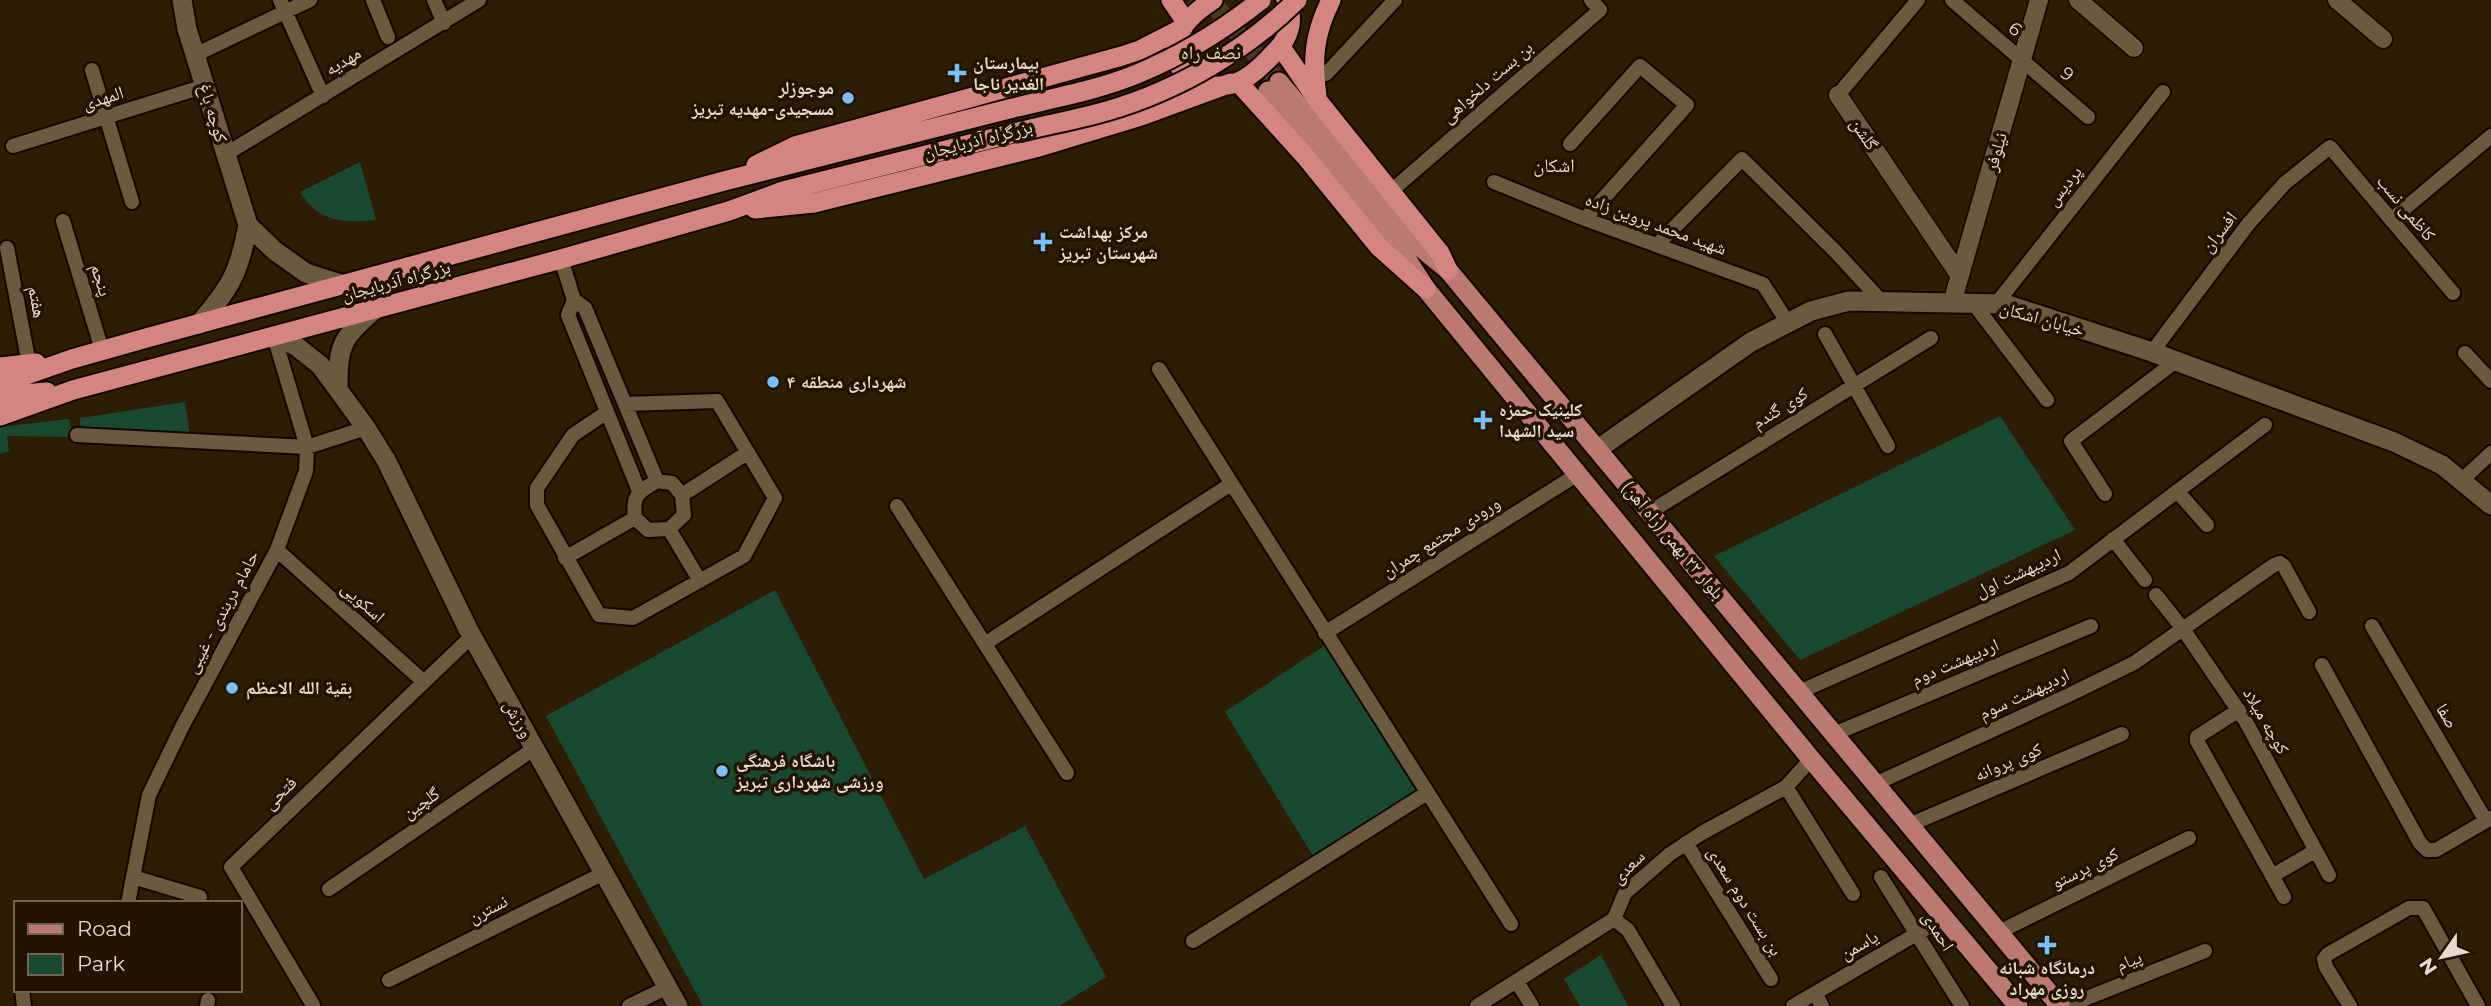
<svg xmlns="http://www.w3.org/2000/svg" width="2491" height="1006" font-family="Montserrat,'Noto Naskh Arabic',sans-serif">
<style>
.green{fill:#1a4931}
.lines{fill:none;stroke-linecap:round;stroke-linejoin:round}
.primary-tunnel{stroke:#483a22;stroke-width:19;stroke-dasharray:19 10;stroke-linecap:butt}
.minor-casing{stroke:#140700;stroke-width:18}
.tertiary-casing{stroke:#140700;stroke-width:21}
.secondary-casing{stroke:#140700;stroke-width:23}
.primary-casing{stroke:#140700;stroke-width:23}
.trunk-casing{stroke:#140700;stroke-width:23}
.minor{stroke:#6b5a40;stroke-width:14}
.tertiary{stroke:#6b5a40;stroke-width:18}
.secondary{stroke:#6b5a40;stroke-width:19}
.primary{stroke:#ba7a71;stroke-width:19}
.trunk{stroke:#d48581;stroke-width:19}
.trunk-bridge-casing{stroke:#140700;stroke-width:23;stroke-linecap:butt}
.trunk-bridge{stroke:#d48581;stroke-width:19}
.poi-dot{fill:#7abff8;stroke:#221400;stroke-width:2.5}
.labels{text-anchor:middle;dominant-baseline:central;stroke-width:7;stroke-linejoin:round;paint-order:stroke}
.street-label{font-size:18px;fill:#e5dbcc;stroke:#221400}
.poi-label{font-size:18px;font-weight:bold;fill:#e5dbcc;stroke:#221400;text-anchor:start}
.neighbourhood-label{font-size:19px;fill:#ead6b9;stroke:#221400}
</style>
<rect width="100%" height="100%" fill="#2c1d04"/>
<path class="green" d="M360,162L376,220C343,223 320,223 300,192Z
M185,402L191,441L81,436L80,418Z
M2000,416L2075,530L1800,660L1714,556Z
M69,419L73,437L7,436L9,451L0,454V427Z
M775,590L924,879L1025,826L1106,977L1059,1006H703L546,716Z
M1330,642L1425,789L1316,861L1225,712Z
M1601,955L1628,1006H1580L1564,979Z"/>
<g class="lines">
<path class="primary-tunnel" d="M1191,0L1268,91
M1210,0L1279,82"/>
<defs>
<path id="minor" d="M280,0L323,96
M373,0L388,37
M434,0L444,23
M1952,0L2088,117
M195,55L310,0
M92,70L132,202
M1326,74L1395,0
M1838,95L1918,0
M1570,144L1640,66L1687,105L1585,219
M13,146L205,86
M226,154L479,0
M1494,182L1585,219L1763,284L1788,323
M1390,192L1600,10L1591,0
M2391,220L2491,136
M63,221L102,350
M1657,245L1742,159L1836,252L1882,302
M7,248L29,364
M561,259L574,300L585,308L657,481
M574,300L568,315L639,491
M1974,304L2047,400
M1996,304L2163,92
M1825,334L1888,446
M2152,352L2249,223L2285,183L2330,147L2453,293
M2465,353L2491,381
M1159,369L1511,924
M607,412L573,435L537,488V505L599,615L633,618L744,556L775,498L717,401L625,404
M77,435L307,447L366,428
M2462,480L2491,453
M657,481L672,483L682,495L684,515L669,529L648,530L635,518C632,495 638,492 657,481Z
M2177,491L2207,525
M2105,494L2071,441L2176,361
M682,495L747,453
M897,506L1067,773
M1650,512L1931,338
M669,529L700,581
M2113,539L2145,580
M277,550L424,682
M565,558L635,518
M2156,595L2183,629L2245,720L2329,875
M2372,626L2486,821L2491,818
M1325,633L1578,474
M986,643L1231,484
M2322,665L2420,843L2427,850H2436L2486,821
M1799,692L2069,573L2265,425
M2239,710L2197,737V741L2284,897
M1834,734L2091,626
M1875,784L2071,694L2134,663L2274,565L2280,563L2284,566L2309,612
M1786,787L1853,894
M1909,825L2122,734
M1686,843L1771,979
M2272,876L2315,851
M133,877L200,897
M1881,877L1962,1006
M329,889L535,748
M128,903L149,795L183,725L277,550L306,471L307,447L274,336
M1614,919L1628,930L1673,1006
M1999,932L2189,838
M1193,941L1427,793
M389,980L604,873
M1517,982L1532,1006
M22,990L24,1006
M1815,993L1822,1006
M313,1005L231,867L472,636
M207,1006L208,1000
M629,1006L668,987
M1477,1006L1614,919L1625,893L1670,854L1702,833L1786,787L1811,759
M1793,1006L1944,918
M2067,1006L2205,951
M2350,1006L2326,967L2324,959L2328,954L2409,908H2423L2478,1006"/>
<path id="tertiary" d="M2078,0L2134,48
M2337,0L2383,39
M1838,95L1960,276
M1952,303L2039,0"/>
<path id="secondary" d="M182,0L187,29L248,225
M199,324C231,287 239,273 248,225L275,251L306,273L344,285
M274,336L296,346L320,365L366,428L386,460L468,629L678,1006
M338,388C338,344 342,338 375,309
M1598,449L1751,342L1811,311L1849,301L2005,304L2152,352L2394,442L2442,465L2491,505"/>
<path id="primary" d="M1279,82L1409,238L1448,270L2060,1006
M1268,91L1398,246L1426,289L1811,759L2018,1006"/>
<path id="trunk" d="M1171,0L1186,22
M1213,0C1199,9 1182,23 1177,39C1174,46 1175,54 1177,61C1187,86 1211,90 1236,83C1250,78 1264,64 1274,53C1290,38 1295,20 1286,0
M1281,47L1318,101L1440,253L1448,270
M1238,82L1305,156L1379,247L1426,289
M1317,96C1312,59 1314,34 1331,0
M756,165L795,146L1122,56L1140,50L1183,28
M755,209L814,203L1039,147L1138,117L1231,83
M0,367L36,363
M0,384L72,359L150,337L724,181L1013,108
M0,399L12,395L47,392
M0,416L73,390L561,259L729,211L783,191L1018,132"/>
</defs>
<use href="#minor" class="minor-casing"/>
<use href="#tertiary" class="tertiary-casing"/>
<use href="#secondary" class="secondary-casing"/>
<use href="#primary" class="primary-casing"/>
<use href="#trunk" class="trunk-casing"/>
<use href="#minor" class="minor"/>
<use href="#tertiary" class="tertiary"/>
<use href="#secondary" class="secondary"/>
<use href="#primary" class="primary"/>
<use href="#trunk" class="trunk"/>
<defs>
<path id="trunk-bridge" d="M1013,108C1054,98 1098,90 1137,74C1183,55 1223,30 1261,0
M1018,132C1043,126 1068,121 1092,115C1168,96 1241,55 1297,0"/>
</defs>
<use href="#trunk-bridge" class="trunk-bridge-casing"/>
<use href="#trunk-bridge" class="trunk-bridge"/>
</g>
<g class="poi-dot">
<path d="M953.5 62.5h7v7h7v7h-7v7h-7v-7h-7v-7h7z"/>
<circle cx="848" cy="98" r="7"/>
<path d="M1039.5 231.5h7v7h7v7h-7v7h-7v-7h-7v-7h7z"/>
<circle cx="773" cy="382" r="7"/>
<path d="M1479.5 409.5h7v7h7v7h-7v7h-7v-7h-7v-7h7z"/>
<circle cx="232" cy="688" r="7"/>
<circle cx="722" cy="771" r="7"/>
<path d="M2043.5 934.5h7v7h7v7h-7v7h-7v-7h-7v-7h7z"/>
</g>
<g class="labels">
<g class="street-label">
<text transform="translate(2015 29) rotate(41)">6</text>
<text transform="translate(343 61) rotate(-31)">مهدیه</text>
<text transform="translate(2067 74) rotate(41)">9</text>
<text transform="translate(1487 82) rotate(-41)">بن بست دلخواهی</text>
<text transform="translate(103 98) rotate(-17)">المهدی</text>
<text transform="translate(213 113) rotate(73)">کوچه باغ</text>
<text transform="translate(1864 134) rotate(56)">گلشن</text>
<text transform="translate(978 140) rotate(-14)">بزرگراه آذربایجان</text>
<text transform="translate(1996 152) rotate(-74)">نیلوفر</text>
<text transform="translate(2064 186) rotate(-52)">پردیس</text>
<text transform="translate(2406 208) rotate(50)">کاظمی نسب</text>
<text transform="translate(1656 224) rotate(20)">شهید محمد پروین زاده</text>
<text transform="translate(2219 232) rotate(-52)">افسران</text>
<text transform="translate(101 280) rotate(73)">پنجم</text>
<text transform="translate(396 281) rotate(-15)">بزرگراه آذربایجان</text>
<text transform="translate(37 302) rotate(80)">هفتم</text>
<text transform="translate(2042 319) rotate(16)">خیابان اشکان</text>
<text transform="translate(1780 408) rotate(-32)">کوی گندم</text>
<text transform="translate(1441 537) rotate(-32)">ورودی مجتمع چمران</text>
<text transform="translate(1673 540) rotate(50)">بلوار ۲۲ بهمن (راه آهن)</text>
<text transform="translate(2018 573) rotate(-25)">اردیبهشت اول</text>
<text transform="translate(363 602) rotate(42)">اسکویی</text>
<text transform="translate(222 612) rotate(-62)">حامام دربندی - غیبی</text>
<text transform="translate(1955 662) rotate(-23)">اردیبهشت دوم</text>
<text transform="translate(2024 694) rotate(-25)">اردیبهشت سوم</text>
<text transform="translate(2447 716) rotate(60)">صفا</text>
<text transform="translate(518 719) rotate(61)">ورزش</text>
<text transform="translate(2266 721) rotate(60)">کوچه میلاد</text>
<text transform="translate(2008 762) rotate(-23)">کوی پروانه</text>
<text transform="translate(280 793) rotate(-44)">فتحی</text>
<text transform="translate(421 803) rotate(-34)">گلچین</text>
<text transform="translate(1628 867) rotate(-45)">سعدی</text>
<text transform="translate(2085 868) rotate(-26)">کوی پرستو</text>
<text transform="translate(1745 901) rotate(58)">بن بست دوم سعدی</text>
<text transform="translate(488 909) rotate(-27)">نسترن</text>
<text transform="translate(1938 931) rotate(58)">احمدی</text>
<text transform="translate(1859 945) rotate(-30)">یاسمن</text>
<text transform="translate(2129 961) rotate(-22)">پیام</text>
</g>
<g class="poi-label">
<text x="973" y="63">بیمارستان<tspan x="973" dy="21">الغدیر ناجا</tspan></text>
<text x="834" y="88" text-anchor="end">موجوزلر<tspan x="834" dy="21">مسجیدی-مهدیه تبریز</tspan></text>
<text x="1059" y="232">مرکز بهداشت<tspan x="1059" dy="21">شهرستان تبریز</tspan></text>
<text x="787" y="382">شهرداری منطقه ۴</text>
<text x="1499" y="410">کلینیک حمزه<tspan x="1499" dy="21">سید الشهدا</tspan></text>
<text x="246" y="688">بقیة الله الاعظم</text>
<text x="736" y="761">باشگاه فرهنگی<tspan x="736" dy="21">ورزشی شهرداری تبریز</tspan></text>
<text x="2047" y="968" text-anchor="middle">درمانگاه شبانه<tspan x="2047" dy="21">روزی مهراد</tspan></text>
</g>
<g class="neighbourhood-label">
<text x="1211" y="52">نصف راه</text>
<text x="1554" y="165">اشکان</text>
</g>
</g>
<rect x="14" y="901" width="228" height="91" fill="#221400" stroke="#706452" stroke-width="2"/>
<rect x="28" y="924" width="35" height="10" fill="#ba7a71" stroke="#706452" stroke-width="2"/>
<text x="77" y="936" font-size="21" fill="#e5dbcc">Road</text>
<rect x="28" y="954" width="35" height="21" fill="#1a4931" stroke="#706452" stroke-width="2"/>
<text x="77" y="971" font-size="21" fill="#e5dbcc">Park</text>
<g transform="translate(2442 957) rotate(236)" stroke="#221400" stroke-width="5" paint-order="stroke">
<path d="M0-5L12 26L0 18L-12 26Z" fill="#e5dbcc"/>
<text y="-10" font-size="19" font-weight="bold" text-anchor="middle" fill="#e5dbcc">N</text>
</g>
</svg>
